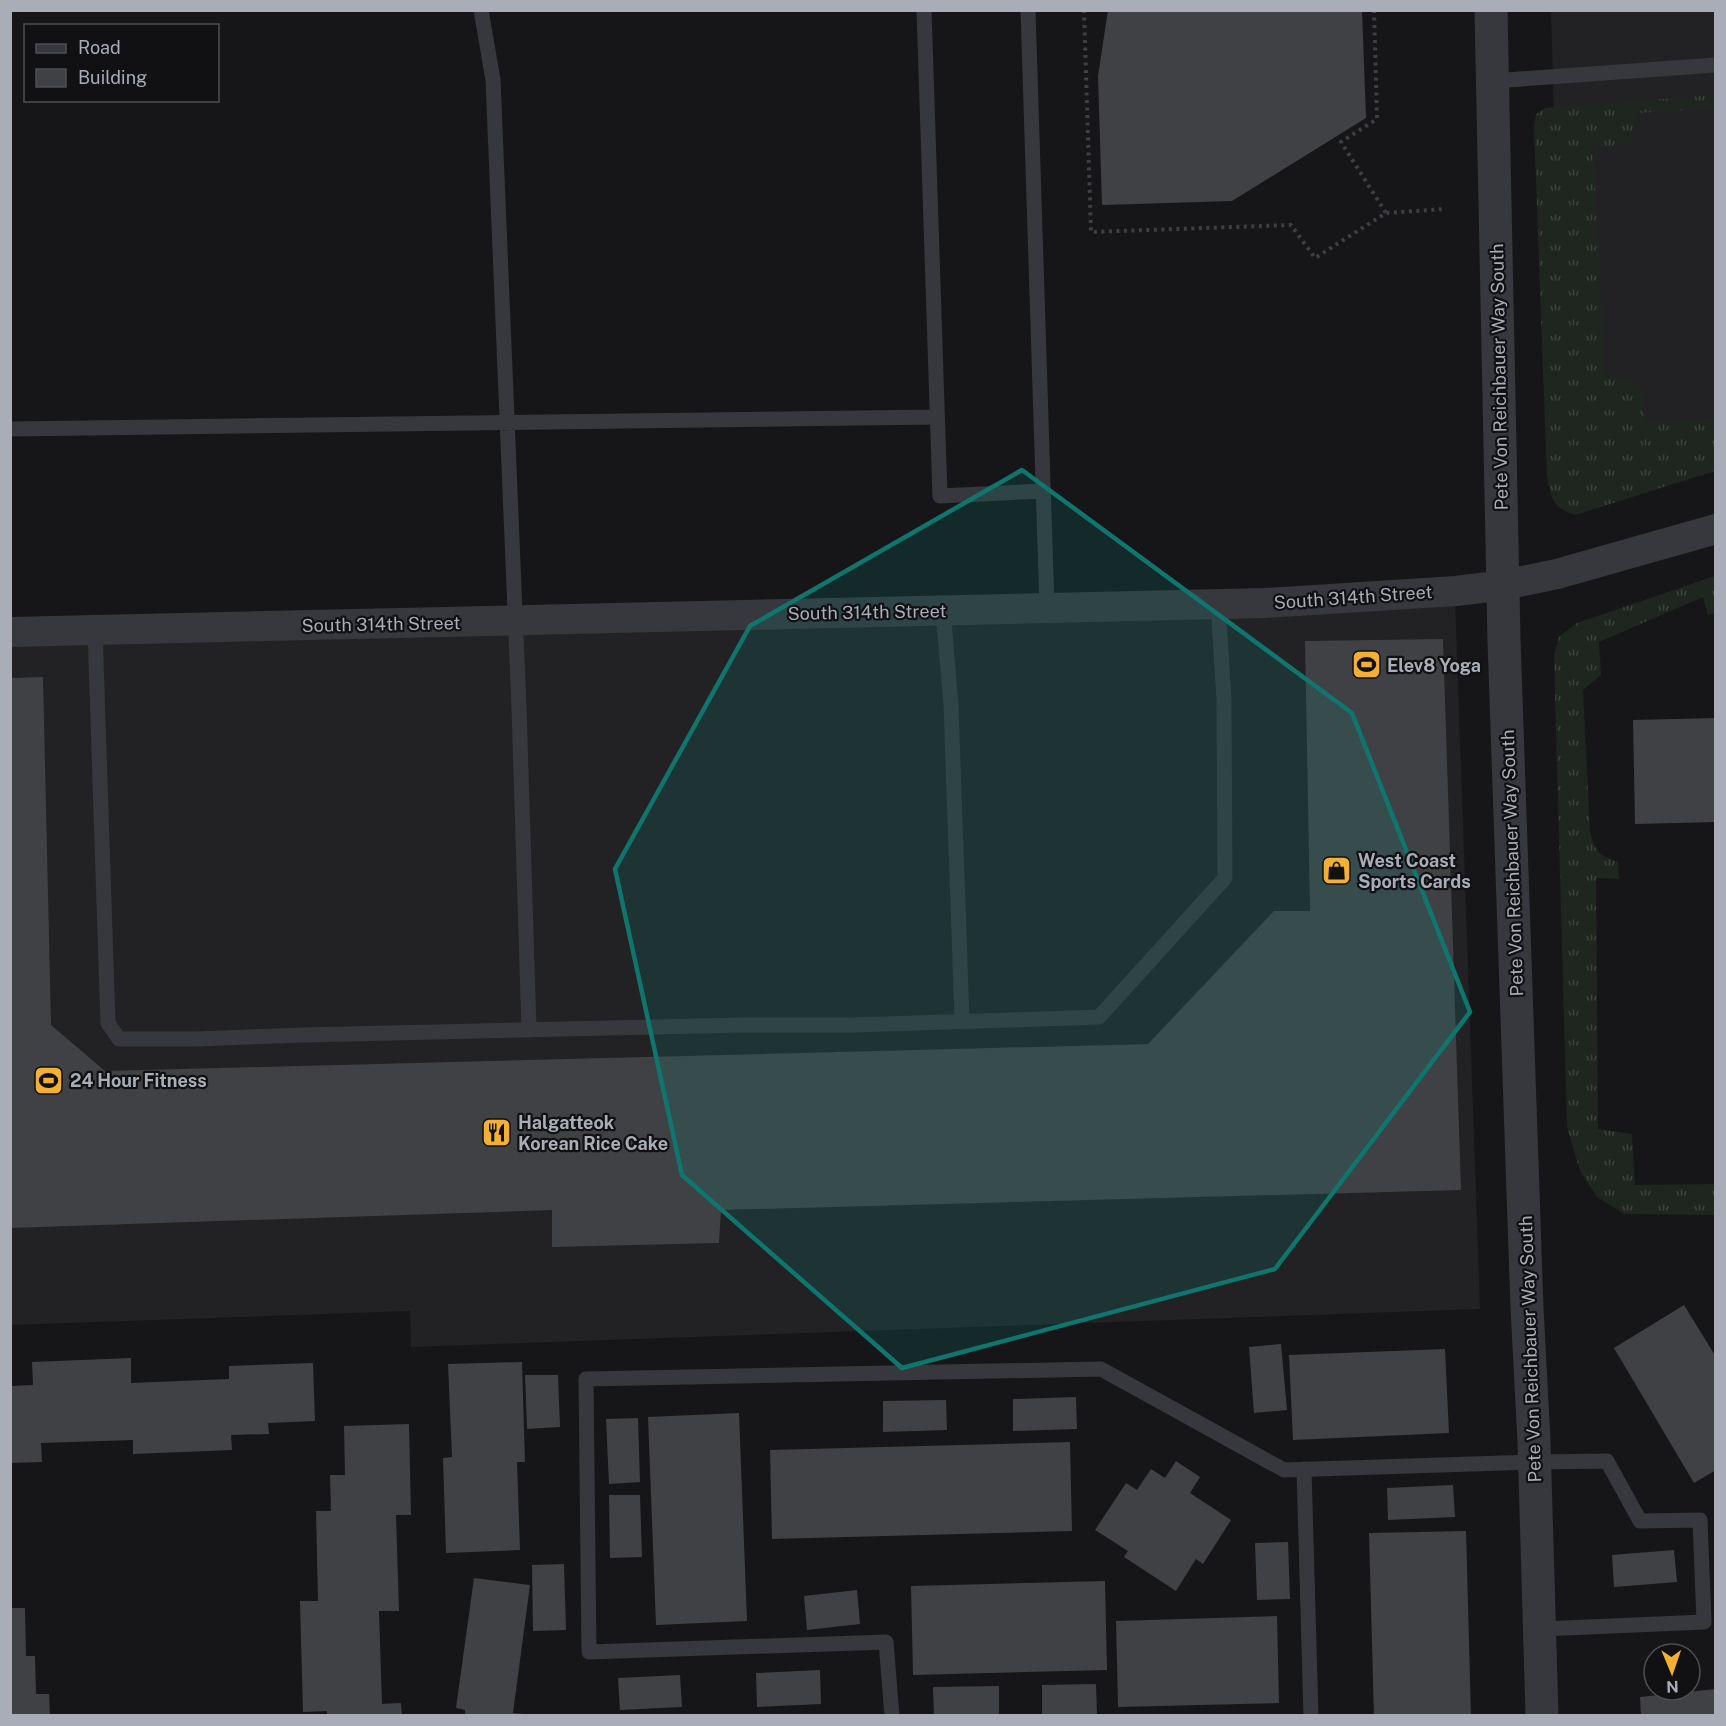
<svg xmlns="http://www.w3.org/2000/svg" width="1726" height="1726" font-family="'Public Sans',sans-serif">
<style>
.built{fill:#222225}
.grass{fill:url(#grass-tufts)}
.building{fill:#404145}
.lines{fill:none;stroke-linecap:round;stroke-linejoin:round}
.path{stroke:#3d3f44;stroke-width:4;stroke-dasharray:3 4.5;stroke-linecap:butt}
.service{stroke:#37383d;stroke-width:15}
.minor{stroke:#37383d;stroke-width:30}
.tertiary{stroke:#37383d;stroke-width:33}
.marked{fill:#0f766e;fill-opacity:0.2;stroke:#0f766e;stroke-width:4.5;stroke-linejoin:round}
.labels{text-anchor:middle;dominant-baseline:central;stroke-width:4.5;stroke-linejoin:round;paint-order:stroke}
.street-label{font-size:18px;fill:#a8adb8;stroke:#111113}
.poi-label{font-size:18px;font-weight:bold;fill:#a8adb8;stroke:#111113;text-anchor:start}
</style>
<defs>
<pattern id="grass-tufts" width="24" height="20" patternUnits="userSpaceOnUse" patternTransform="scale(1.5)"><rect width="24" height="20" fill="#1e261f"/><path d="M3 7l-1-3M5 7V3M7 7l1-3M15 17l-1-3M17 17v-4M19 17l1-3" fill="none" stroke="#3c433d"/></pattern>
</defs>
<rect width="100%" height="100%" fill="#161618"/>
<path class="built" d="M1551,11H1715V437L1563,442Z
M1455,598L1480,1309L411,1347L410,1311L11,1325L10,632Z"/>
<path class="grass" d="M1715,95V109L1634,113L1632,138L1627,145L1593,147L1605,378H1631L1642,392L1645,422L1715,418V471L1575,515C1552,507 1552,499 1547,477L1534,127L1536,114L1545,108Z
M1715,576V613L1708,615L1703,597L1599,642L1601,675L1583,690L1590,832C1596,853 1598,854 1618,862L1619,879L1596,878L1598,1129L1632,1134L1635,1185L1715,1184V1215L1624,1214L1597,1197L1580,1171L1567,1127L1554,655L1559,637L1577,623Z"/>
<path class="building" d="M1108,10H1362L1366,118L1232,201L1102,205L1098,76Z
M1443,639L1461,1190L721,1210L719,1243L552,1247V1210L10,1228V678L43,677L51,1025L105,1071L1148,1044L1274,911H1310L1305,641Z
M1716,718V822L1635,824L1633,720Z
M1684,1305L1716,1357V1470L1694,1483L1614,1348Z
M1281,1344L1287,1410L1254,1413L1249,1347Z
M1445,1349L1449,1433L1293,1440L1289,1355Z
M131,1358V1383L229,1379V1366L313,1363L315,1421L268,1423L269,1434L231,1435L232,1450L133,1454V1440L41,1443L42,1462L10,1463V1386L33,1385L32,1362Z
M522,1362L525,1462H517L520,1550L446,1553L443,1458L452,1457L448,1364Z
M525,1375H558L560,1427L527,1429Z
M1076,1397L1077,1429L1013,1431V1399Z
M946,1400L947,1430L883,1432V1401Z
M739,1413L747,1621L656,1625L648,1417Z
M638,1418L640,1482L609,1484L606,1419Z
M409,1424L411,1515H396L399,1611H379L382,1704L401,1703L402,1716H327V1711L303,1712L300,1601H318L316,1511H331L330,1475H345L344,1426Z
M1070,1442L1072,1531L772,1539L770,1450Z
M1176,1461L1200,1477L1190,1493L1231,1520L1203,1564L1196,1559L1176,1591L1124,1557L1128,1551L1095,1530L1126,1483L1137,1490L1151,1469L1165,1478Z
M1453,1485L1455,1517L1388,1520L1387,1488Z
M609,1495H640L642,1557L610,1558Z
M1466,1531L1471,1716H1374L1369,1533Z
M1288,1542L1290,1599L1257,1600L1255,1543Z
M1674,1550L1677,1582L1614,1587L1612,1555Z
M564,1564L566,1630L533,1631L532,1565Z
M474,1578L530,1585L513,1713L524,1714V1716H465V1710L456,1708Z
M1105,1581L1107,1670L913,1675L911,1586Z
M857,1590L860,1624L807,1630L804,1596Z
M10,1608H25L26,1656H35L36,1694H49L50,1716H10Z
M1277,1616L1279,1703L1118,1707L1116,1621Z
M820,1670L821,1704L757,1707L756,1673Z
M680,1675L682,1707L620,1710L618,1678Z
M1096,1684L1097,1716H1042V1685Z
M999,1686V1716H934L933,1687Z
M1716,1689V1716H1641L1640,1697Z"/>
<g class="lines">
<path class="path" d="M1084,10L1091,232L1291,225L1315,258L1386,213L1444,209
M1374,10L1377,119L1341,142L1386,213"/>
<path class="service" d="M481,10L493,80L519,708L529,1030
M924,10L940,496L1043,491
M1028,10L1047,608
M1493,81L1716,65
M10,429L937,417
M943,611L951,705L962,1020
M95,630L108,1023L119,1039H197L304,1035L743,1025H853L1099,1017L1225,878L1224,700L1218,604
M1304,1469L1311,1716
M892,1716L886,1642L589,1652L586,1379L1101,1369L1284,1470L1535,1462L1607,1461L1640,1521L1700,1520L1704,1622L1541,1629"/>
<path class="minor" d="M10,632L1265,603L1456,591L1504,585L1557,574L1716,529"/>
<path class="tertiary" d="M1491,10L1504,640L1527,1308L1534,1441L1542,1716"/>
</g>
<path class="marked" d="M1022,470L1352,713L1470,1012L1275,1269L902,1368L682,1175L615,869L750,626Z"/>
<defs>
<symbol id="stadium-square" viewBox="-11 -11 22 22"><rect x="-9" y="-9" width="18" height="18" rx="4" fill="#f2b134" stroke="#111113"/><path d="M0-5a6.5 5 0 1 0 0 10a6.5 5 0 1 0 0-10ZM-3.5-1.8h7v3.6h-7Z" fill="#111"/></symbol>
<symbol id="shop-square" viewBox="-11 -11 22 22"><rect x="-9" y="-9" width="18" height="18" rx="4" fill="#f2b134" stroke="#111113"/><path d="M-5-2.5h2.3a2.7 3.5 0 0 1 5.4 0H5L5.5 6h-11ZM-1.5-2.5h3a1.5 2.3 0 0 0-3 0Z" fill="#111"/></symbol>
<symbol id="restaurant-square" viewBox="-11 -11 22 22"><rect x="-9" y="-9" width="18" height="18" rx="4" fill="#f2b134" stroke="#111113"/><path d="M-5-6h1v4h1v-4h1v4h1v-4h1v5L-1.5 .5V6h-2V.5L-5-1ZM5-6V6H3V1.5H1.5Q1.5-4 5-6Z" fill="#111"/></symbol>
</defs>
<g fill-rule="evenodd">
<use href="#stadium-square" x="1350" y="648" width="33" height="33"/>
<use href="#shop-square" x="1320" y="854" width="33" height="33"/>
<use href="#stadium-square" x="32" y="1064" width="33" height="33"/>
<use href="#restaurant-square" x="480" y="1116" width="33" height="33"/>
</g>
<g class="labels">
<g class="street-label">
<text transform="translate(1499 377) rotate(-91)">Pete Von Reichbauer Way South</text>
<text transform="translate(1353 597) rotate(-4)">South 314th Street</text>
<text transform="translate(867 612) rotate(-1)">South 314th Street</text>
<text transform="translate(381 624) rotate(-1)">South 314th Street</text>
<text transform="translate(1512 863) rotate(-92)">Pete Von Reichbauer Way South</text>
<text transform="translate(1530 1349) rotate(-92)">Pete Von Reichbauer Way South</text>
</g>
<g class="poi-label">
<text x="1387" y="665">Elev8 Yoga</text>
<text x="1358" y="860">West Coast<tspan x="1358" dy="21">Sports Cards</tspan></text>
<text x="70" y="1080">24 Hour Fitness</text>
<text x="518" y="1122">Halgatteok<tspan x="518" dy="21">Korean Rice Cake</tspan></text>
</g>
</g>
<rect width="1726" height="1726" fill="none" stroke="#a8adb8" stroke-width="24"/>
<rect x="24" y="24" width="195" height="78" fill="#111113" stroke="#4d4f55" stroke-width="1.5"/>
<rect x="36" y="44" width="30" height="9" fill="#37383d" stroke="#4d4f55" stroke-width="1.5"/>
<text x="78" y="54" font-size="18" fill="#a8adb8">Road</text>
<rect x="36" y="69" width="30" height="18" fill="#404145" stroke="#4d4f55" stroke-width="1.5"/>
<text x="78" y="84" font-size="18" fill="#a8adb8">Building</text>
<g transform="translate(1672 1672) rotate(178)"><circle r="28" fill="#111113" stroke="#4d4f55" stroke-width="1.5"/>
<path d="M0-4.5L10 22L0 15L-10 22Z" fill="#f2b134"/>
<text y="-9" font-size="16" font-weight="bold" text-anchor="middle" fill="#a8adb8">N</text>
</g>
</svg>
